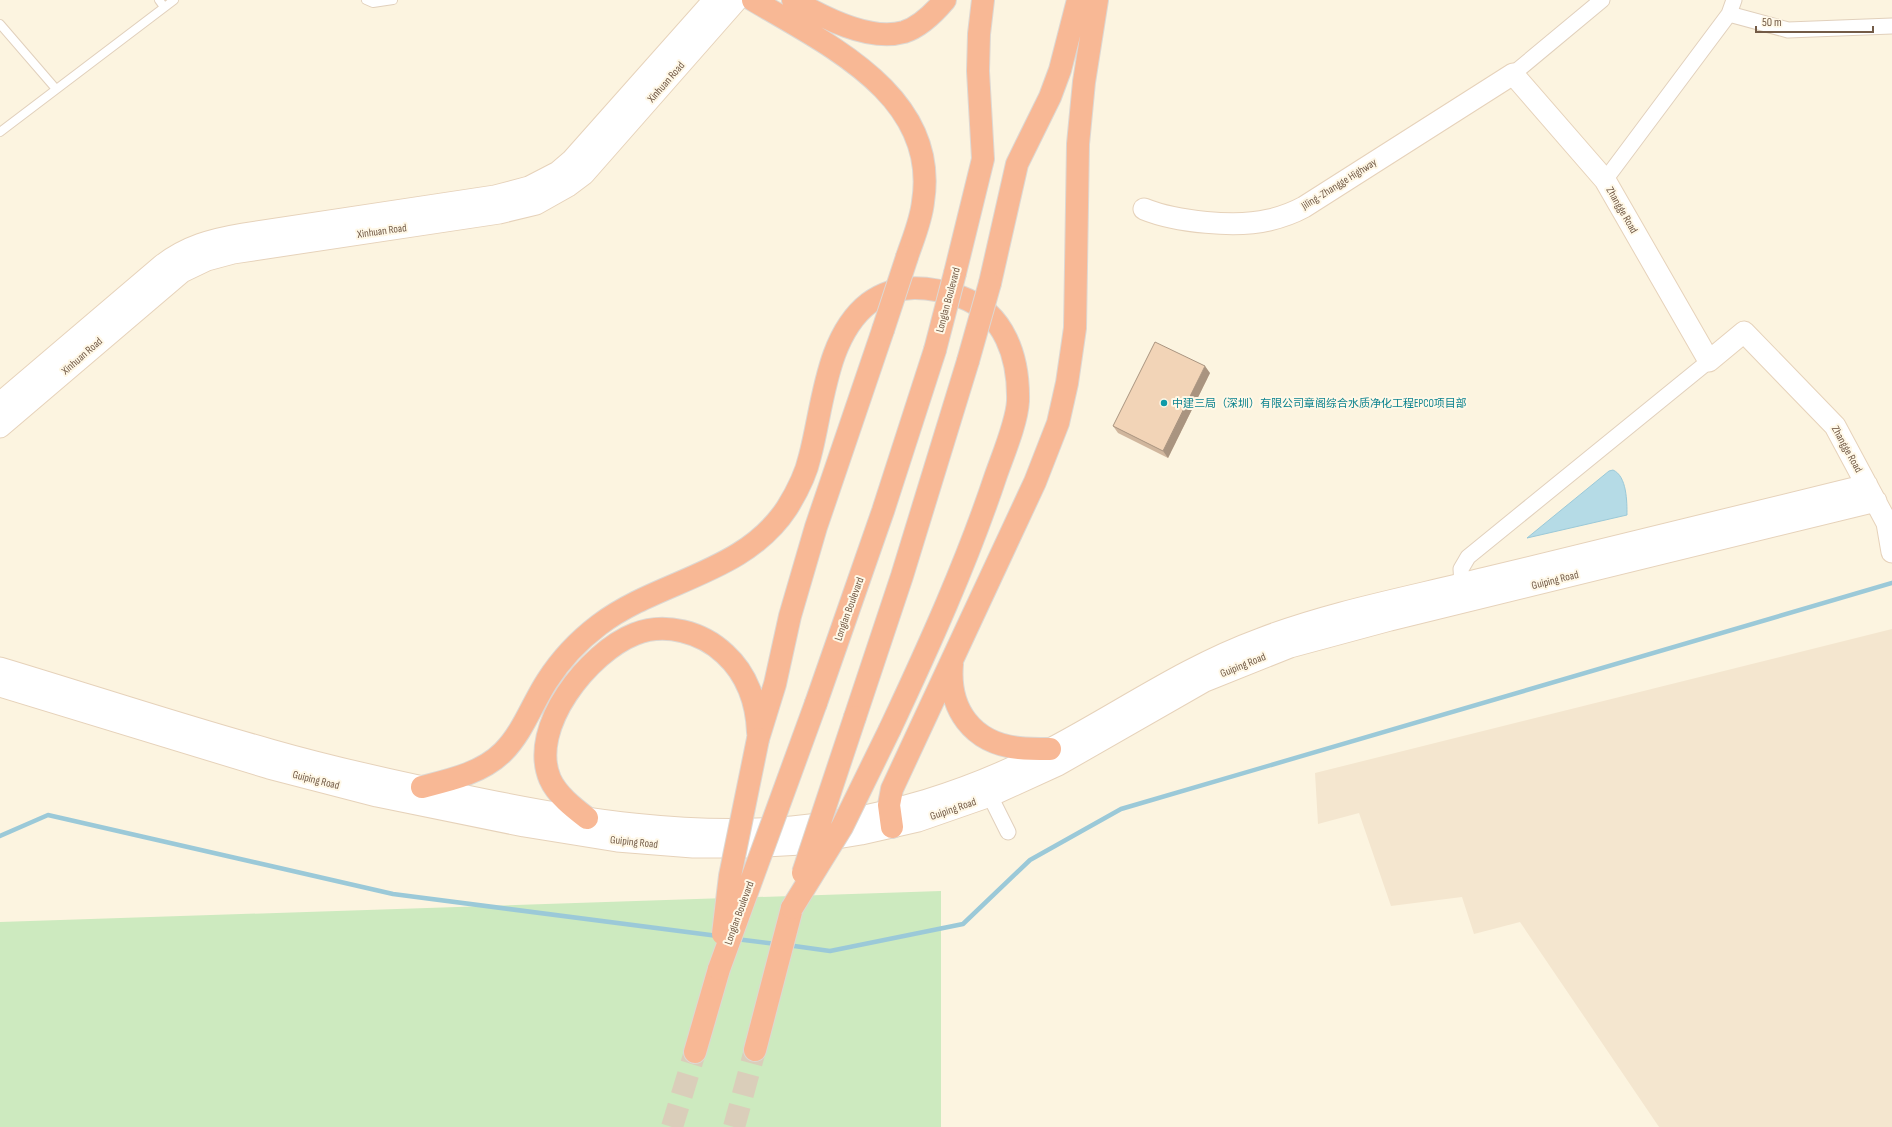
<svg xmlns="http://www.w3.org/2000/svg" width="1892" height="1127" font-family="'Sofia Sans Condensed','Noto Sans SC',sans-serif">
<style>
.residential{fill:#f4e6cf}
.green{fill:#cdeabf}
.water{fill:#b5dbe6;stroke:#9bc9d8}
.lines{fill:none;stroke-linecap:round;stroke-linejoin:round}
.stream{stroke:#9bc9d8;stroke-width:4.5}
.highway-tunnel{stroke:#daceba;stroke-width:22;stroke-dasharray:22 11;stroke-linecap:butt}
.lane-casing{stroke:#e1d0bc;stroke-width:10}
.street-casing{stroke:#e1d0bc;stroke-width:17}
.secondary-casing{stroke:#e6d2ba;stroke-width:23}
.highway-casing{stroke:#ddd8d3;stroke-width:24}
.lane{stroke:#fff;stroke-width:8}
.street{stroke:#fff;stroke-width:15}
.secondary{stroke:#fff;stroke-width:21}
.highway{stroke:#f8b895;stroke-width:22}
.highway-bridge-casing{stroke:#ddd8d3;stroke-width:24;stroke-linecap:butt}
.highway-bridge{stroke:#f8b895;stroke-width:22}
.wall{fill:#d0b69d}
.shaded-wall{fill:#a99480}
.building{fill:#f2d4b7;stroke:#a99480}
.culture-dot{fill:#0f9aa8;stroke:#fff8e7;stroke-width:1.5}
.labels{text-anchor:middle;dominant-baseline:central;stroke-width:4;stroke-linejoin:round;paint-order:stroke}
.street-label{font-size:11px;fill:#735b47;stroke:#fff8e7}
.culture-label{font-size:11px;fill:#0d838f;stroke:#fff8e7;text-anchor:start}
</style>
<rect width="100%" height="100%" fill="#fcf4e0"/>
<path class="residential" d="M1892,629V1127H1659L1520,922L1474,934L1462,897L1391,906L1359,813L1318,824L1315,773Z"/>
<path class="green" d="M941,891V1127H0V922Z"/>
<path class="water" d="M1613,470C1627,476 1627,502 1627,515L1527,538L1609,471Z"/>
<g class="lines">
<path class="stream" d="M0,836L48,815L393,894L718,936
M736,939L776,944
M787,945L830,951L963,924L1030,860L1121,809L1892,583"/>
<path class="highway-tunnel" d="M672,1127L695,1052
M734,1127L755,1050"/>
<defs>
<path id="lane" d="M159,0L164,7
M366,0L373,3L393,0
M0,24L56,89
M0,132L174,0"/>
<path id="street" d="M1729,14L1788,30L1892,26
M1513,74L1602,0
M1605,180L1729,14L1734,0
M1462,584L1461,569L1468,557L1709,361
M990,796L1008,832"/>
<path id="secondary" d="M1144,209C1176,222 1236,228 1269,220C1282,217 1293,213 1304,207L1513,74L1605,180L1709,361L1744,332L1835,426L1887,523
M0,403L161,266C186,246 213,239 243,234L495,196L529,187L558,172L572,160L714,0
M0,427L182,272L207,260L233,253L499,213L536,204L568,186L584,174L737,0
M1892,529L1887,523L1892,552
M0,668C90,695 180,725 271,750C341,770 411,785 481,799C583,820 687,836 792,827C882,819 973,790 1052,748C1122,711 1186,666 1260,639C1333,611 1411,597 1486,578C1613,547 1740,516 1867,485
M0,686L269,768L377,796L524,826L617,841L693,847H747L801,844L861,834L918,821L990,796L1058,765L1205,681L1290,647L1390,620L1876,501"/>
<path id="highway" d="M753,0C828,45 940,96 923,202C921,221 913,239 907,257
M793,0C822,17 869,42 904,32C920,27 934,13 945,0
M955,273L983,159L978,71L979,34L983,0
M990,283L1017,164L1050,97L1060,70L1078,0
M952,664C948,709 972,743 1019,748C1029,749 1040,749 1050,749
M816,703L883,511L935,350
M855,717L902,576L968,361
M758,739L775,684L790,616L816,527L883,330
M422,787C450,780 482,773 503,752C523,732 532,704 547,681C561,659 578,641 599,625C658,580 744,574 787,508C797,492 806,474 810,456C823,407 826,336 869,303C897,282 930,286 961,297C1005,313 1019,358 1018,401C1017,422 1003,455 996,475C967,562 929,646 890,729
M587,818C574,808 557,795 550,779C528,727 589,652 635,634C665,622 702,632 725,654C747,674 757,703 758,732
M892,827L889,805L892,789L1035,482L1058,423L1067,383L1075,328L1078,144L1084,82L1097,0
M755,1050L792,908
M695,1052L719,969"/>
</defs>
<use href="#lane" class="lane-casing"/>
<use href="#street" class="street-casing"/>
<use href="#secondary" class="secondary-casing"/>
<use href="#highway" class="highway-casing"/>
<use href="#lane" class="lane"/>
<use href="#street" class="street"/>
<use href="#secondary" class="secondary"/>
<use href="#highway" class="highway"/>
<defs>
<path id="highway-bridge" d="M883,330L907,257
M935,350L955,273
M968,361L990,283
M803,873L855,717
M792,908L842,827L890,729
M723,934L730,876L758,739
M719,969L816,703"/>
</defs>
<use href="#highway-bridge" class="highway-bridge-casing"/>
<use href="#highway-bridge" class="highway-bridge"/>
</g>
<path class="wall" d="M1210,373L1168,458L1118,433L1113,426Z"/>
<path class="shaded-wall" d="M1205,366L1210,373L1168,458L1163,451Z"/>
<path class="building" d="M1155,342L1205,366L1163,451L1113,426Z"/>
<circle class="culture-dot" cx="1164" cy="403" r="4"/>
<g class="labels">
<g class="street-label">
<text transform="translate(666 82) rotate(-49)">Xinhuan Road</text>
<text transform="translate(1339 184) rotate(-32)">Jiling-Zhangge Highway</text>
<text transform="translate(1622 210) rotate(60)">Zhangge Road</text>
<text transform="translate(382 231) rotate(-8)">Xinhuan Road</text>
<text transform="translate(948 300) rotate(-75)">Longlan Boulevard</text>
<text transform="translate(82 356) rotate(-41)">Xinhuan Road</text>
<text transform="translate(1847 449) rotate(61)">Zhangge Road</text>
<text transform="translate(1555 580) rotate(-14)">Guiping Road</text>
<text transform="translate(849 609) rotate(-70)">Longlan Boulevard</text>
<text transform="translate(1243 665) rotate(-22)">Guiping Road</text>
<text transform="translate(316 780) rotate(14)">Guiping Road</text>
<text transform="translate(953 809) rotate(-19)">Guiping Road</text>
<text transform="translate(634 842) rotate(6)">Guiping Road</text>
<text transform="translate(739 913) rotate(-70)">Longlan Boulevard</text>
</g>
<g class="culture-label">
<text x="1172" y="403">中建三局（深圳）有限公司章阁综合水质净化工程EPCO项目部</text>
</g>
</g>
<path d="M1756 26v6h117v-6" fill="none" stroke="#735b47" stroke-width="2"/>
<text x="1762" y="26" font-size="12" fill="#735b47" stroke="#fff8e7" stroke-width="3" paint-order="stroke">50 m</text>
</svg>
